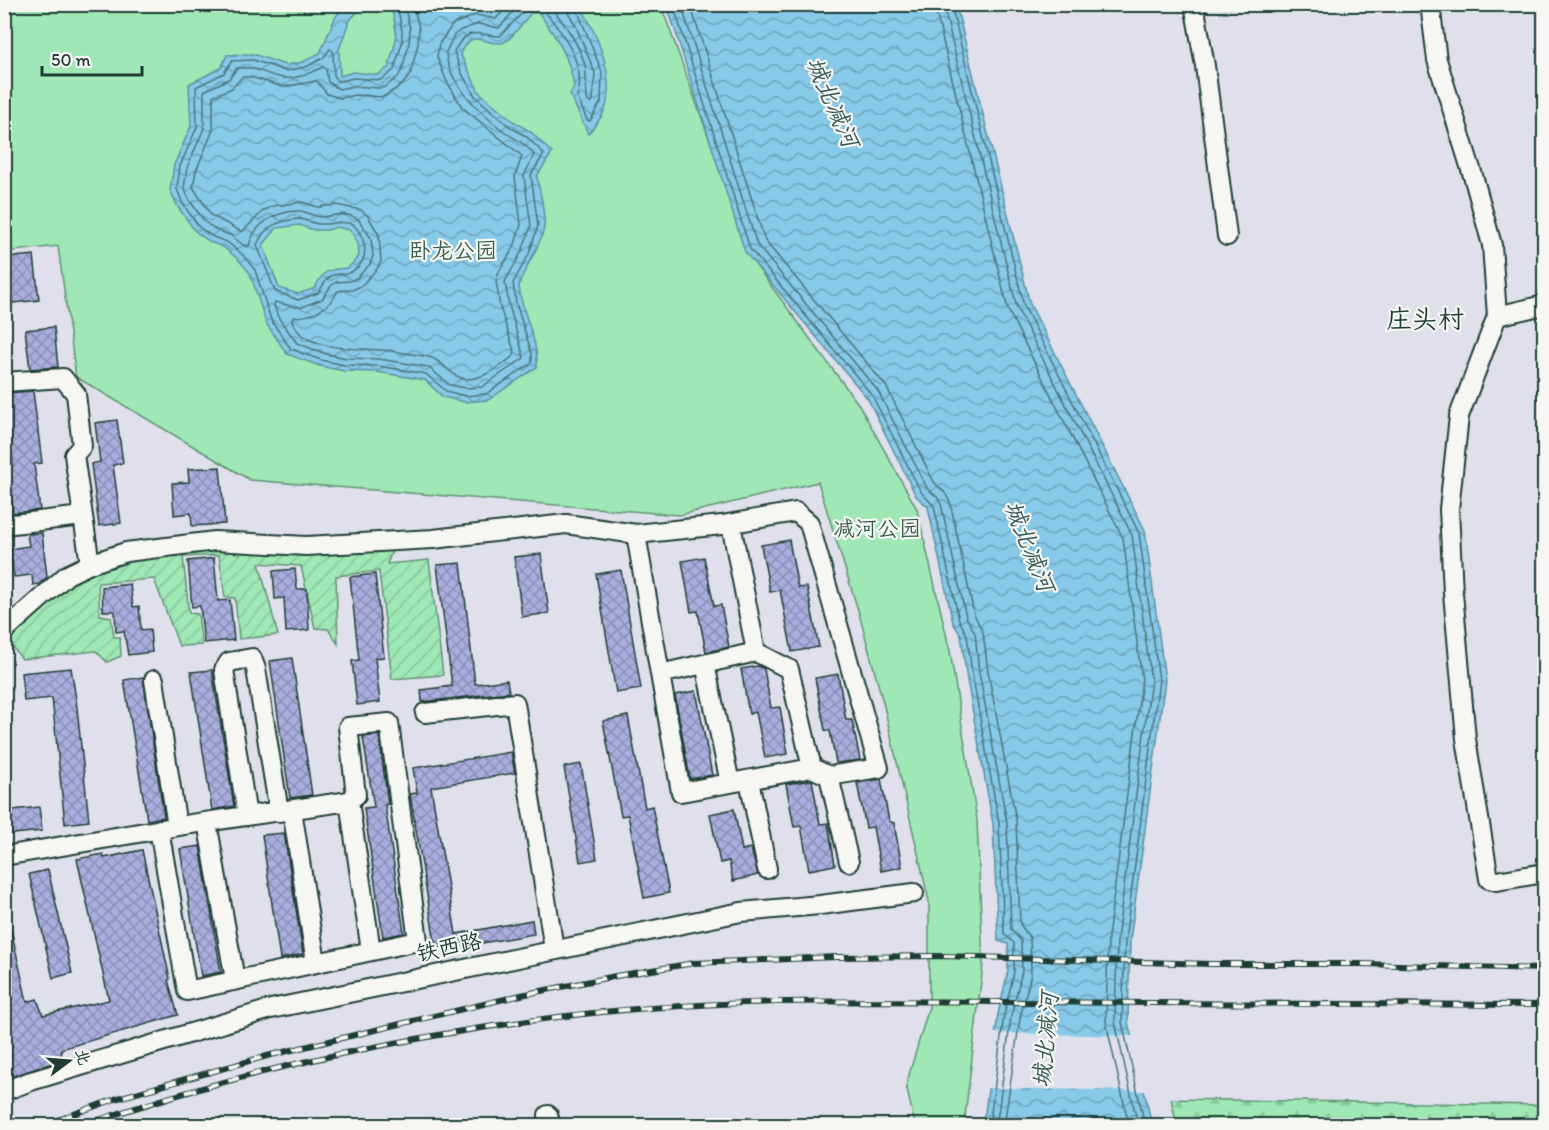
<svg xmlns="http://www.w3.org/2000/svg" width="1549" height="1130" font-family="Itim,'LXGW WenKai TC',sans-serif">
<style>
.green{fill:#9fe7b5;stroke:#5f9274;stroke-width:1.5}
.forest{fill:url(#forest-firs);stroke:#5f9274;stroke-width:1.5}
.garden{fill:url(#garden-furrows);stroke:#5f9274;stroke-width:1.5}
.water{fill:url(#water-waves);stroke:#5d91a0;stroke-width:1.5;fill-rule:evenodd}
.pier{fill:#dfe0ec}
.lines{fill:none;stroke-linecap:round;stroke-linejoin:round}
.shore{stroke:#49757c;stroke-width:1.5}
.building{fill:url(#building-cross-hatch);stroke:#1f3d34;stroke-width:1.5}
.minor-casing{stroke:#1f3d34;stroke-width:22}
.minor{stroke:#f6f6f2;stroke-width:18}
.rail-casing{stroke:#1f3d34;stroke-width:6}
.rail{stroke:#f6f6f2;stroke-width:4;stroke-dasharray:11;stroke-linecap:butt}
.labels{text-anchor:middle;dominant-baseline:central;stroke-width:4.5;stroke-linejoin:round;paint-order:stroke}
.park-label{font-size:22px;fill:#395f4e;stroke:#f6f6f2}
.street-label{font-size:22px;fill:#1f3d34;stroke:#f6f6f2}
.water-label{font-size:24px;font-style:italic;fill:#345958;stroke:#f6f6f2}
.quarter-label{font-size:26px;fill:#1f3d34;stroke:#f6f6f2}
</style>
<defs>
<pattern id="forest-firs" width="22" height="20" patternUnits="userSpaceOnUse" patternTransform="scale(1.5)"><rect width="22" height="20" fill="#9fe7b5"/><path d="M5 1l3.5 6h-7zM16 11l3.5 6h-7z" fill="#88c79c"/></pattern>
<pattern id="garden-furrows" width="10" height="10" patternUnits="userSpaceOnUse" patternTransform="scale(1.5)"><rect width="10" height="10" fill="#9fe7b5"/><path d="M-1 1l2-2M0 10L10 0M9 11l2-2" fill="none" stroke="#88c79c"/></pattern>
<pattern id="water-waves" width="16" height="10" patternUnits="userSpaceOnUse" patternTransform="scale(1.5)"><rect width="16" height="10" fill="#87c9e8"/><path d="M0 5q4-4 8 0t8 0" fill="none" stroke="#6ea4bd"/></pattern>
<pattern id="building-cross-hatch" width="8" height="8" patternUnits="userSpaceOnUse" patternTransform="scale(1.5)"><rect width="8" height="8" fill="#aaadde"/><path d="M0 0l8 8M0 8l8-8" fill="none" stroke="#8a8eb5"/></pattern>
</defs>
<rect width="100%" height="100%" fill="#dfe0ec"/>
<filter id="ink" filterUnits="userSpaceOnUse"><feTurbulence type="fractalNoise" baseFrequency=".0167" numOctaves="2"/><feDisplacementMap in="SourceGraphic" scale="12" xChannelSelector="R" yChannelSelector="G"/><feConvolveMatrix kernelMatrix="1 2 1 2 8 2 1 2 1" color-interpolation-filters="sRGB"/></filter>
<g filter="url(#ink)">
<path class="green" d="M4,5H661L754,263L859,405L917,509L950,651L977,820L983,965L964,1125H915L906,1085L929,1007V901L884,706L858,610L818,482L680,515L250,480L76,377L58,246L5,252Z"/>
<path class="forest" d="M1171,1099L1544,1105V1125H1177Z"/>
<path class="garden" d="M398,536L387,564L429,560L443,675L392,679L379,571L336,576L338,644L328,629L315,628L301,566L259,563L278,635L239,639L235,598L225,597L219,555L183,557L189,613L198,614L202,645L179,646L154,579L98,583L100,615L111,617L114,637H120L121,656L107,662L96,651L22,659L11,645L5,662V643L69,580L141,545Z"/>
<path class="water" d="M391,4L580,5C596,33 613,69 607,102C605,114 596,125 588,134L570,94L574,87C570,57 557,38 539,13H531C525,20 510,42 501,43C481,45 476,27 460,53L479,92L513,121L531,132L552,153L537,176C539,189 546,215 544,227C543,243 519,277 519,286C521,314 539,339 537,367L488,400L465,402L443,397L425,380L377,372L344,371L320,366L287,354L266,323L250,273L238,259L223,247L210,242L195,231L178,207L170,190L174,165L191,126L189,84L221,68L227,55L253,54L285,65L303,62L320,53L335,18L344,4L364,5L349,21L339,50L340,76L353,72L378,75L389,67C390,56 397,45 396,34C396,24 392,14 391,4ZM299,225L314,230H328L336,227L350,230L358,243L359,256L348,268C329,269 323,270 315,288L298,294L279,288L263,245L277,228Z
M667,5H956L1030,304L1145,530L1165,680L1130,941L1128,1022L1152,1125H981L985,1112L998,1014L1008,971V944L998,941L993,824L966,674L961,635L953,623L928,507L916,496L868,399L745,252Z"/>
<path class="pier" d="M992,1033L1134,1036L1147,1091L985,1088Z"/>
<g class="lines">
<path class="shore" d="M397,4L402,31V43L394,70L381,80L353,78L342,81H337L334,75L333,51L330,49L323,58L306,67L286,71L253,60L232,61L224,73L196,87L197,127L180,166L177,189L183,204L199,227L213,237L227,242L242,254L255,270L271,320L291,349L321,360L345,365L378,366L426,374L446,391L465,396L486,394L532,363V354L516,303L513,283L529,254L538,226L531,175L544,154L527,137L509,126L475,96L461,72L454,51C469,25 477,35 500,36L527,8H541C561,28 588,68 577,96L587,120L590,121L601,102L602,72L575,4
M404,4L410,29L409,43L402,70L398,77L385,87L378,88L354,86L339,89L328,82L326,69L323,67C311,72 297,80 283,78C264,75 258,66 237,68L229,79L204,91V128L187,168L184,188L190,201L205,222L216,230L230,235L246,247L249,246C254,223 277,211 299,211C307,211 313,217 321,217C336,216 343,211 358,219L371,238L373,256L370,264L358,277L350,281L336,282L331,286L322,299L302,307H295L275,302L274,305L278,317L297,343L323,353L346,358L379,359L428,367L450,385L466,388L482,387L524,358L509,305L505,282L522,251L531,226L524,176L534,155C527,144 516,140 505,132C482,115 447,82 446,52L454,35L461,30L478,24L499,28L520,4
M413,4L419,28L418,44L410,75L402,85L383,97L355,95L340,98L327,94L317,81L283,87L251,77H242L232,88L213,96V130L196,171L193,187L211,215L242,232L263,211L273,206L302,202L318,207L336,205L361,210L368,216L379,235L381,261L377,269L361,286L352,290L338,291C329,308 313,317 293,317L292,321C295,326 298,333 303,336C325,350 354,348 379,350C395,351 412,354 429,357C445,361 450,378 467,379C483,379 504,365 515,354L500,307L496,281L499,272L514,247L521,225L515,176L522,156L462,107L446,80L437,57L439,44L453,24L476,15L496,19L509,4
M549,4C563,22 579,43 585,65C587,76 585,95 588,102L591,103L593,100L595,73L575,24L568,12L567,4
M673,4L750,249L872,395L921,492L934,506L959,620L967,635L972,673L999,823L1004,934L1014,943V972L1004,1015L991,1113L987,1126
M681,4L757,245L878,391L927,488L938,498L941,504L966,617L975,633L979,672L1007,823L1011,929L1021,941L1022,971L1011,1017L998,1114L995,1126
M690,4L765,241L886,386L934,482L945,493L950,502L974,614L983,632L988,671L1016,820L1020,924L1030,938L1031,974L1020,1018L1004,1126
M934,4L1008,310L1123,538L1142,680L1108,938L1106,1022L1129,1126
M943,4L1017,308L1132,535L1151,680L1117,940L1115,1022L1138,1126
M951,4L1024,306L1139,533L1159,680L1125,941L1122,1022L1145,1126
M299,219C306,220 312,223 319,224C333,225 337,220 353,224C367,239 371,261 351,272C346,276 338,273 333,275C324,279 323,287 318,293L298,300L275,291L257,245C265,224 280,221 299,219Z"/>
</g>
<path class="building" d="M34,255L39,300L4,304V258Z
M54,327L58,367L30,369L25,330Z
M33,391L42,463L34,464L40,510L13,513L8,465L13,464L4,393Z
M117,420L123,463L113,465L121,523L99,526L91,464L100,462L95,423Z
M220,467L225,524L192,526L191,513L174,515L172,483L189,482L188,469Z
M42,533L47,577L39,584L33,585L32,575L14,577L10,549L29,546L27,534Z
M789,540L798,588L807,587L819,647L792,652L780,590L770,592L761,545Z
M541,554L549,613L522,617L514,557Z
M704,557L714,606L721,605L729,647L706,652L698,611L691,612L682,561Z
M214,558L218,601L230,600L234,640L204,643L200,606L192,607L188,561Z
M461,563L475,684L507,680L509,692L422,702L421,690L452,686L437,565Z
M295,569L297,589H307L309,630L286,632L284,598L275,599L273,571Z
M621,570L641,689L616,693L596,574Z
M375,574L384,657L375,658L380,702L357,705L352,661L359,660L350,577Z
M130,584L133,607L139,606L141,630L150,629L152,652L128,655L124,631L116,632L115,611H103L102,587Z
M292,658L312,795L290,798L270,661Z
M758,666L764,669L771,708L780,707L788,754L765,758L756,712L749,714L741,669Z
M71,668L76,699L89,821L65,824L52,698L24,701L21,673Z
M212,670L234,806L212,810L191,672Z
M838,674L846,720H852L860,760L836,763L830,731L825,730L815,678Z
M143,677L164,817L147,820L124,680Z
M696,691L712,775L690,779L675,695Z
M628,716L645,808L652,806L669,893L644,898L628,815L621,816L603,721Z
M379,735L388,804L385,805L404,933L383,937L364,808L374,807L363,737Z
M511,752L515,773L431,787L456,934L532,920L534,934L464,946V943L436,948L410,794L417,793L413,768Z
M581,764L597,859L580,862L564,767Z
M881,779L889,821L894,823L902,867L881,871L873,827L866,828L857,783Z
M812,780L820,824L828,823L835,865L809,870L801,826L794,827L786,784Z
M39,807L42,831L4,835V811Z
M734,809L742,850L751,848L758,875L733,881L729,861L720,863L710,814Z
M284,833L303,954L280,959L262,835Z
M200,846L221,972L201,976L180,849Z
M142,850L170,979L168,980L178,1015L61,1049L62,1060L4,1079V920H9L27,1002L37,999L43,1015L109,1000L77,859L103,854L104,858Z
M48,870L72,973L53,978L29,874Z"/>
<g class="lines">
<defs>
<path id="minor" d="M1194,4L1205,66L1227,236
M1430,4L1437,60L1474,179L1492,245L1497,316L1459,416L1449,509L1453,593L1466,739L1489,879L1497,881L1544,873
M1497,316L1544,305
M4,382L63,378L76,394L82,446L74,455L90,564
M731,524L756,652L789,669L812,768L829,776L849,862
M4,525L83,516
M636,534L660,674L756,652
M4,631L67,575L90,564L126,552L215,541L306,546L433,539L566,524L636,534L722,525L796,512L809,523L879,768L829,776
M705,664L730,783
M660,674L681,792L812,768
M154,680L177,826
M425,713L515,703L554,949
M749,780L767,869
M349,801L371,951
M292,810L316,963
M247,816L224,670L229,662L252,658L256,669L279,812
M207,822L235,980
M4,856L191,824L349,801L356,795L348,727L389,723L418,941L187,991L159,829
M4,1091L31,1081L271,1009L741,912L820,905L914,893
M548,1115L551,1126"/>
</defs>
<use href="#minor" class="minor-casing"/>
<use href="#minor" class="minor"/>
<defs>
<path id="rail" d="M41,1126L115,1099L267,1056L521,995L616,976L694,963L836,957L943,956L1212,964H1362L1544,969
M81,1126C235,1072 396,1038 558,1017C708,998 859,1001 1010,1002C1188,1003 1366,1005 1544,1005"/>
</defs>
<use href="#rail" class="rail-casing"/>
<use href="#rail" class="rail"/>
</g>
</g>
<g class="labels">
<g class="park-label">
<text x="453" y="250">卧龙公园</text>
<text x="877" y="528">减河公园</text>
</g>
<g class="street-label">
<text transform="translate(449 947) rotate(-12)">铁西路</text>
</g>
<g class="water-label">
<text transform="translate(833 102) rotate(66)">城北减河</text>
<text transform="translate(1030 546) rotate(68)">城北减河</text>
<text transform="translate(1045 1040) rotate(-85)">城北减河</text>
</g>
<g class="quarter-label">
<text x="1425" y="319">庄头村</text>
</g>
</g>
<rect width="1549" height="1130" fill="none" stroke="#f6f6f2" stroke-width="24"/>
<rect x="12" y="12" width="1525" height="1106" fill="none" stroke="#1f3d34" stroke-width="2" filter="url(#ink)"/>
<g transform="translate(69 1061) rotate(74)" stroke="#f6f6f2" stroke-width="4.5" paint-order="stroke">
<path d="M0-4.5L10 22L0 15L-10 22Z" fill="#1f3d34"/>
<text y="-9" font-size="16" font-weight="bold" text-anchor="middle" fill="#1f3d34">北</text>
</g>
<path d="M42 66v9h100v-9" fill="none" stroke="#1f3d34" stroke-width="3"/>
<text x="51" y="66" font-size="18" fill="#1f3d34" stroke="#f6f6f2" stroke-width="4.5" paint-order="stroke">50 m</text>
</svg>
